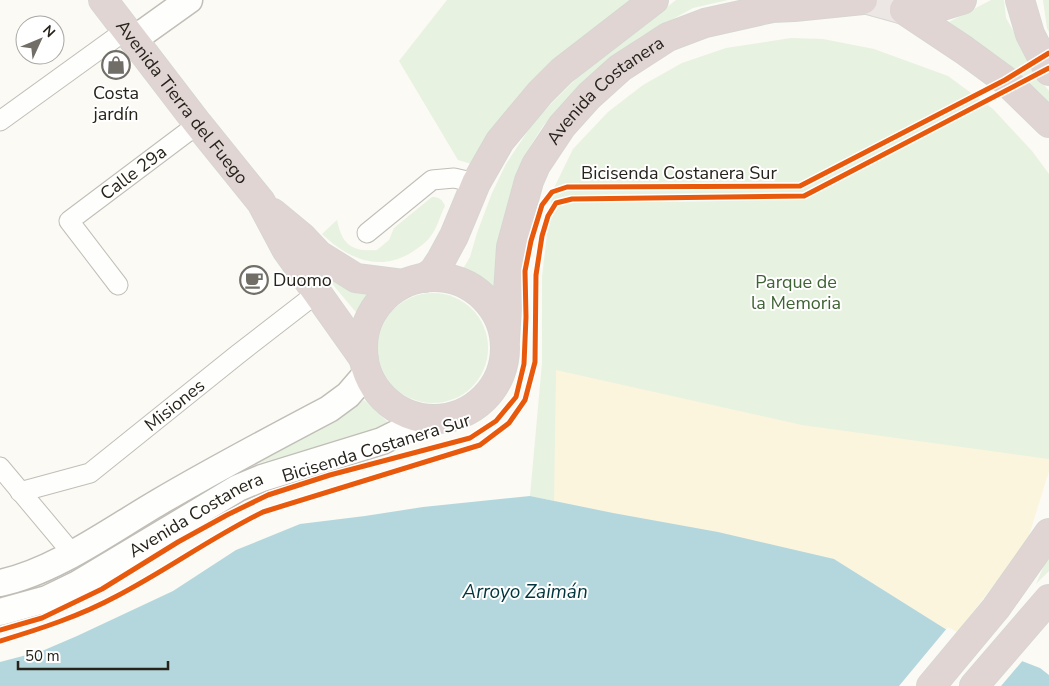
<svg xmlns="http://www.w3.org/2000/svg" width="1049" height="686" viewBox="0 0 1049 686" font-family="'Nunito Sans',sans-serif">
	<style>
		.green { fill: #e7f2e0 }
		.sand { fill: #fbf5de }
		.water { fill: #b4d7dd }
		.pier { fill: #fbfaf4 }
		.lines { fill: none; stroke-linecap: round; stroke-linejoin: round }
		.street-casing { stroke: #c0beb7; stroke-width: 21 }
		.secondary-casing { stroke: #c0beb7; stroke-width: 29 }
		.primary-casing { stroke: #d6d6d2; stroke-width: 30 }
		.highway-casing { stroke: #d6d6d2; stroke-width: 30 }
		.street { stroke: #fefefd; stroke-width: 19 }
		.secondary { stroke: #fefefd; stroke-width: 26 }
		.primary { stroke: #ece6e4; stroke-width: 28 }
		.highway { stroke: #e1d5d4; stroke-width: 28 }
		.cycleway-casing { stroke: #fff; stroke-width: 8 }
		.cycleway { stroke: #e8590c; stroke-width: 5 }
		.labels { text-anchor: middle; dominant-baseline: central; stroke-width: 4; stroke-linejoin: round; paint-order: stroke }
		.poi-label { font-size: 18px; fill: #26231b; stroke: #fff }
		.street-label { font-size: 18px; fill: #26231b; stroke: #fff }
		.park-label { font-size: 18px; fill: #3f6333; stroke: #fff }
		.water-label { font-size: 19px; font-style: italic; fill: #01343c; stroke: #fff }
	</style>
	<rect width="100%" height="100%" fill="#fbfaf4"/>
	<g class="green">
		<polygon points="447,0 647,0 475,165 458,160 399,61"/>
		<polygon points="676,0 728,0 693,8 640,37 576,89 543,126 531,145 512,187 510,214 494,295 462,279 460,274 470,257 477,233 492,193 506,164 535,120 578,77"/>
		<polygon points="991,0 1004,0 1006,18 1044,85 1049,91 1049,110 1003,62 949,22"/>
		<polygon points="1043,0 1049,0 1049,32 1047,28"/>
		<polygon points="791,38 823,39 874,49 948,76 993,109 1032,151 1049,174 1049,471 834,559 530,496 542,363 542,277 552,192 573,149 608,112 643,85 682,63 726,48"/>
		<path d="M432,197c7,0 10,2 13,9 -5,9 -8,23 -15,31 -4,6 -12,11 -18,15 -33,21 -65,6 -90,-18l15,-14c5,25 15,32 40,30l12,-10 5,-12z"/>
		<polygon points="319,268 374,291 360,317"/>
		<circle cx="433" cy="348" r="55"/>
		<polygon points="364,400 391,425 239,469 340,417"/>
		<polygon points="1049,554 1049,571 1036,584"/>
	</g>
	<polygon class="sand" points="556,370 802,425 1049,459 1049,471 1027,542 955,635 834,559 554,501"/>
	<polygon class="water" points="530,496 613,513 718,532 834,559 955,635 1040,668 1049,675 1049,686 0,686 0,662 42,651 77,636 173,591 236,550 300,524 365,516 423,507"/>
	<polygon class="pier" points="948,627 957,632 1024,659 1001,686 899,686"/>
	<g class="lines">
		<defs>
			<g id="street">
				<polyline points="0,121 126,30"/>
				<polyline points="367,233 432,180 454,178 476,183"/>
				<path id="s1" d="M118,285l-49,-64 129,-97"/>
				<polyline points="0,467 72,553"/>
				<path id="s2" d="M20,492l70,-19 147,-118 80,-62"/>
			</g>
			<g id="secondary">
				<polyline points="133,40 189,0"/>
				<path d="M0,583c54,-11 111,-53 159,-81 56,-33 113,-63 170,-93l19,-14 19,-22"/>
				<path id="s3" d="M0,612l47,-13 31,-15 160,-96 24,-10 120,-37 44,-22"/>
			</g>
			<polyline id="primary" points="868,0 904,10"/>
			<g id="highway">
				<path id="s4" d="M103,0l95,124 63,78 25,47 78,110"/>
				<polyline points="1020,0 1030,34 1049,71"/>
				<polyline points="904,10 964,50 1005,80 1049,123"/>
				<polyline points="904,10 936,8 962,0"/>
				<polyline points="273,213 302,237 319,255 356,278 403,284"/>
				<circle cx="434" cy="348" r="71"/>
				<polyline points="424,278 433,272 441,260 454,236 476,183 500,141 540,93 562,71 654,0"/>
				<path id="s5" d="M505,339l6,-92 18,-66 7,-16 26,-39 27,-30 31,-28 48,-31 37,-14 67,-15 22,-1 69,-7"/>
				<polyline points="931,686 996,608 1049,533"/>
				<polyline points="974,686 1049,599"/>
			</g>
		</defs>
		<use href="#street" class="street-casing"/>
		<use href="#secondary" class="secondary-casing"/>
		<use href="#primary" class="primary-casing"/>
		<use href="#highway" class="highway-casing"/>
		<use href="#street" class="street"/>
		<use href="#secondary" class="secondary"/>
		<use href="#primary" class="primary"/>
		<use href="#highway" class="highway"/>
		<defs>
			<g id="cycleway">
				<polyline points="0,630 42,618 102,589 178,542 227,515 268,495 330,475 470,438 496,421 516,397 524,364 526,317 525,271 531,241 542,205 552,192 567,187 800,186 1005,80 1049,53"/>
				<path d="M0,641c40,-12 80,-25 117,-45 50,-26 95,-59 146,-84l217,-67 29,-22 16,-23 10,-38 1,-87 6,-39 6,-20 8,-13 16,-4 232,-3 245,-128"/>
			</g>
		</defs>
		<use href="#cycleway" class="cycleway-casing"/>
		<use href="#cycleway" class="cycleway"/>
	</g>
	<defs>
		<symbol id="shop-ring" viewBox="-11 -11 22 22"><circle r="9.5" fill="#fff" stroke="#716e67" stroke-width="1.5"/><path d="M-5-2.5h2.3a2.7 3.5 0 0 1 5.4 0H5L5.5 6h-11ZM-1.5-2.5h3a1.5 2.3 0 0 0-3 0Z" fill="#716e67"/></symbol>
		<symbol id="cafe-ring" viewBox="-11 -11 22 22"><circle r="9.5" fill="#fff" stroke="#716e67" stroke-width="1.5"/><path d="M-5.5-4.5H6V0H3Q3 3.5 0 3.5H-2.5Q-5.5 3.5-5.5 0ZM3-3.2v2h1.7v-2ZM-6 4.5H4V6H-6Z" fill="#716e67"/></symbol>
	</defs>
	<g fill-rule="evenodd">
		<use href="#shop-ring" x="100" y="49" width="32" height="32"/>
		<use href="#cafe-ring" x="238" y="264" width="32" height="32"/>
	</g>
	<g class="labels">
		<g class="poi-label">
			<text x="116" y="93">Costa<tspan x="116" dy="21">jardín</tspan></text>
			<text x="273" y="280" text-anchor="start">Duomo</text>
		</g>
		<g class="street-label">
			<text stroke="none"><textPath href="#s5" startOffset="281">Avenida Costanera</textPath></text>
			<text stroke="none"><textPath href="#s4" startOffset="129">Avenida Tierra del Fuego</textPath></text>
			<text stroke="none"><textPath href="#s1" startOffset="161">Calle 29a</textPath></text>
			<text x="679" y="173">Bicisenda Costanera Sur</text>
			<text stroke="none"><textPath href="#s2" startOffset="181">Misiones</textPath></text>
			<text transform="translate(376 448) rotate(-17)">Bicisenda Costanera Sur</text>
			<text stroke="none"><textPath href="#s3" startOffset="220">Avenida Costanera</textPath></text>
		</g>
		<g class="park-label">
			<text x="796" y="282">Parque de<tspan x="796" dy="21">la Memoria</tspan></text>
		</g>
		<g class="water-label">
			<text x="525" y="592">Arroyo Zaimán</text>
		</g>
	</g>
	<g transform="translate(40 40) rotate(46)"><circle r="24" fill="#ffffff" stroke="#a8a7a4"/>
	<path d="M0-4L9 19L0 12L-9 19Z" fill="#716e67"/>
	<text y="-8" font-size="14" font-weight="bold" text-anchor="middle" fill="#26231b">N</text>
	</g>
	<path d="M18 661v8h150v-8" fill="none" stroke="#26231b" stroke-width="2.5"/>
	<text x="25" y="661" font-size="15" fill="#26231b" stroke="#ffffff" stroke-width="4" paint-order="stroke">50 m</text>
</svg>
